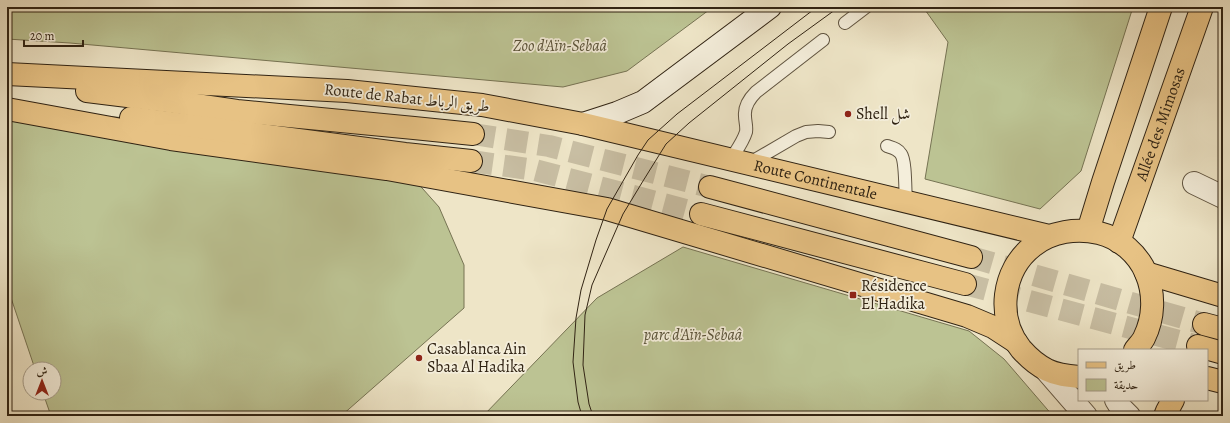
<svg xmlns="http://www.w3.org/2000/svg" width="1230" height="423" viewBox="0 0 1230 423" font-family="Alegreya,Amiri,serif">
	<style>
		.green { fill: #bcc393; stroke: #767353 }
		.lines { fill: none; stroke-linecap: round; stroke-linejoin: round }
		.primary-tunnel { stroke: #c8bea3; stroke-width: 22; stroke-dasharray: 22 11; stroke-linecap: butt }
		.service-casing { stroke: #605440; stroke-width: 14 }
		.minor-casing { stroke: #605440; stroke-width: 24 }
		.tertiary-casing { stroke: #605440; stroke-width: 24 }
		.secondary-casing { stroke: #302313; stroke-width: 24 }
		.primary-casing { stroke: #302313; stroke-width: 24 }
		.service { stroke: #f4eedb; stroke-width: 12 }
		.minor { stroke: #f4eedb; stroke-width: 22 }
		.tertiary { stroke: #f4eedb; stroke-width: 22 }
		.secondary { stroke: #f4eedb; stroke-width: 22 }
		.primary { stroke: #e7c284; stroke-width: 22 }
		.tram { stroke: #302313; stroke-width: 1 }
		.poi-dot { fill: #8f2418; stroke: #f4eedb; stroke-width: 1.5 }
		.labels { text-anchor: middle; dominant-baseline: central; stroke-width: 3.5; stroke-linejoin: round; paint-order: stroke }
		.park-label { font-size: 16px; font-style: italic; fill: #5a5339; stroke: #f4eedb }
		.street-label { font-size: 16px; fill: #302313; stroke: #f4eedb }
		.poi-label { font-size: 16px; fill: #302313; stroke: #f4eedb; text-anchor: start }
	</style>
	<rect width="100%" height="100%" fill="#eee5c7"/>
	<filter id="stains"><feTurbulence type="fractalNoise" baseFrequency=".005" numOctaves="4"/><feColorMatrix values="0 0 0 0 .2 0 0 0 0 .09 0 0 0 0 .02 0 0 0 .5 -.17"/></filter>
	<radialGradient id="worn" r=".72"><stop offset=".6" stop-color="#630" stop-opacity="0"/><stop offset="1" stop-color="#630" stop-opacity=".3"/></radialGradient>
	<g class="green">
		<polygon points="7,7 713,7 627,71 563,87 70,43 7,39"/>
		<polygon points="923,7 1133,7 1081,171 1040,209 925,179 948,42"/>
		<polygon points="7,111 184,121 398,161 439,207 464,265 464,308 341,416 51,416 43,393 54,393 54,369 35,369 7,286"/>
		<polygon points="683,247 969,331 1004,359 1053,416 483,416 597,298"/>
	</g>
	<g class="lines">
		<g class="primary-tunnel">
			<polyline points="473,134 549,146 710,187"/>
			<polyline points="471,161 535,170 701,214"/>
			<polyline points="971,257 1204,324"/>
			<polyline points="965,284 1198,346"/>
		</g>
		<defs>
			<g id="service">
				<polyline points="845,23 866,7"/>
				<path d="M887,146c6,2 11,3 14,8 5,7 4,38 5,48"/>
				<path d="M731,159c5,-8 12,-17 15,-27 1,-6 -1,-10 -1,-16 -1,-10 4,-17 11,-24l67,-52"/>
				<polyline points="748,164 796,136 806,132 818,131 829,132"/>
			</g>
			<polyline id="minor" points="1194,183 1223,197"/>
			<g id="tertiary">
				<polyline points="1046,370 1086,416"/>
				<polyline points="1116,400 1121,408 1129,416"/>
			</g>
			<polyline id="secondary" points="583,124 617,113 643,102 770,7"/>
			<g id="primary">
				<path id="s1" d="M7,74l340,17 135,14 101,19 466,112"/>
				<polyline points="87,91 168,101 237,111 414,128 473,134"/>
				<polyline points="7,109 171,139 387,169 607,209 967,316 993,327 1016,342"/>
				<polyline points="131,118 405,154 471,161"/>
				<polyline points="710,187 971,257"/>
				<polyline points="701,214 965,284"/>
				<polyline points="1088,231 1103,182 1161,7"/>
				<path id="s2" d="M1119,242l83,-235"/>
				<polyline points="1146,273 1223,296"/>
				<polyline points="1204,324 1223,329"/>
				<polyline points="1198,346 1223,353"/>
				<path d="M1079,377c-11,-1 -22,-2 -32,-7 -10,-5 -19,-13 -26,-21 -25,-31 -19,-79 12,-103 19,-15 44,-18 66,-13 21,5 39,21 47,40 9,21 8,45 -2,65 -2,4 -6,8 -9,12"/>
				<polyline points="1207,378 1223,382"/>
				<polyline points="1165,416 1167,411 1173,400"/>
			</g>
		</defs>
		<use href="#service" class="service-casing"/>
		<use href="#minor" class="minor-casing"/>
		<use href="#tertiary" class="tertiary-casing"/>
		<use href="#secondary" class="secondary-casing"/>
		<use href="#primary" class="primary-casing"/>
		<use href="#service" class="service"/>
		<use href="#minor" class="minor"/>
		<use href="#tertiary" class="tertiary"/>
		<use href="#secondary" class="secondary"/>
		<use href="#primary" class="primary"/>
		<g class="tram">
			<polyline points="582,416 578,402 573,362 576,318 581,290 596,240 607,209 638,155 648,140 677,114 817,7"/>
			<polyline points="593,416 589,404 583,365 585,315 592,285 623,214 643,181 666,144 689,123 788,44 839,7"/>
		</g>
	</g>
	<g class="poi-dot">
		<circle cx="848" cy="114" r="4"/>
		<rect x="849" y="291" width="8" height="8" rx="2"/>
		<circle cx="419" cy="358" r="4"/>
	</g>
	<g class="labels">
		<g class="park-label">
			<text x="560" y="46">Zoo d'Aïn-Sebaâ</text>
			<text x="693" y="335">parc d'Aïn-Sebaâ</text>
		</g>
		<g class="street-label">
			<text transform="translate(407 98) rotate(6)">Route de Rabat طريق الرباط</text>
			<text stroke="none"><textPath href="#s2" startOffset="125">Allée des Mimosas</textPath></text>
			<text stroke="none"><textPath href="#s1" startOffset="818">Route Continentale</textPath></text>
		</g>
		<g class="poi-label">
			<text x="856" y="114">Shell شل</text>
			<text x="861" y="286">Résidence<tspan x="861" dy="18">El Hadika</tspan></text>
			<text x="427" y="349">Casablanca Ain<tspan x="427" dy="18">Sbaa Al Hadika</tspan></text>
		</g>
	</g>
	<rect width="1230" height="423" fill="none" stroke="#eee5c7" stroke-width="24"/>
	<rect x="8" y="8" width="1214" height="407" fill="none" stroke="#302313" stroke-width="2"/>
	<rect x="12" y="12" width="1206" height="399" fill="none" stroke="#302313"/>
	<rect x="1078" y="349" width="130" height="52" fill="#f4eedb" stroke="#a69d8b"/>
	<rect x="1086" y="362" width="20" height="6" fill="#e7c284" stroke="#a69d8b"/>
	<text x="1114" y="369" font-size="12" fill="#302313">طريق</text>
	<rect x="1086" y="379" width="20" height="12" fill="#bcc393" stroke="#a69d8b"/>
	<text x="1114" y="389" font-size="12" fill="#302313">حديقة</text>
	<g transform="translate(42 381)"><circle r="19" fill="#f4eedb" stroke="#a69d8b"/>
	<path d="M0-3L7 15L0 10L-7 15Z" fill="#8f2418"/>
	<text y="-6" font-size="11" font-weight="bold" text-anchor="middle" fill="#302313">ش</text>
	</g>
	<path d="M24 40v6h59v-6" fill="none" stroke="#302313" stroke-width="2"/>
	<text x="30" y="40" font-size="12" fill="#302313" stroke="#f4eedb" stroke-width="3" paint-order="stroke">20 m</text>
	<rect width="100%" height="100%" filter="url(#stains)"/>
	<rect width="100%" height="100%" fill="url(#worn)"/>
</svg>
